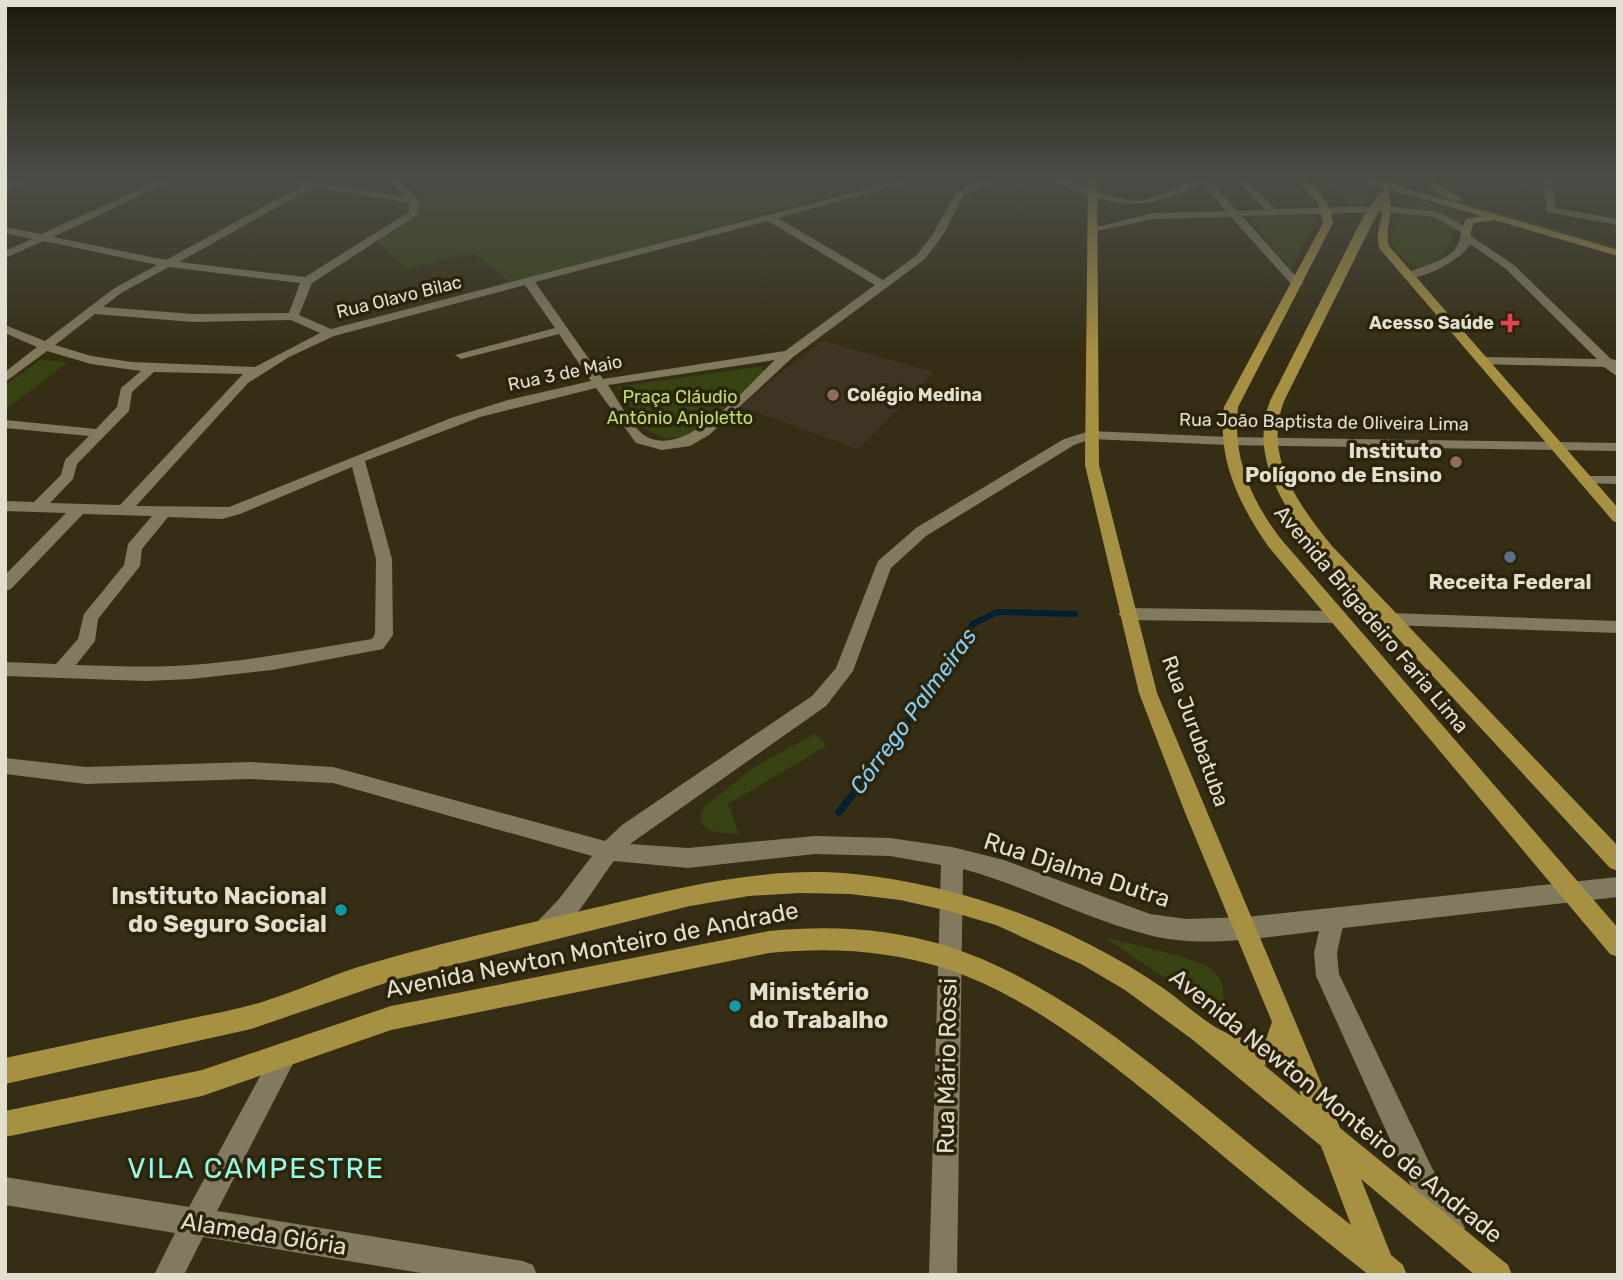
<svg xmlns="http://www.w3.org/2000/svg" width="1623" height="1280" viewBox="0 0 1623 1280" font-family="Rubik,sans-serif">
	<style>
		.education { fill: #3f3424 }
		.green { fill: #374411 }
		.lines { fill: none; stroke-linecap: round; stroke-linejoin: round }
		.stream-far1 { stroke: #002131; stroke-width: 6 }
		.stream { stroke: #002131; stroke-width: 7 }
		.minor { fill: #817a5e; fill-rule: evenodd }
		.major { fill: #a69143; fill-rule: evenodd }
		.health-dot { fill: #e0444e; stroke: #2b240b; stroke-width: 2.5 }
		.education-dot { fill: #8d6e63; stroke: #2b240b; stroke-width: 2.5 }
		.service-dot { fill: #5c6f8a; stroke: #2b240b; stroke-width: 2.5 }
		.culture-dot { fill: #0f9aa8; stroke: #2b240b; stroke-width: 2.5 }
		.labels { text-anchor: middle; dominant-baseline: central; stroke-width: 7; stroke-linejoin: round; paint-order: stroke }
		.far-street-label { font-size: 18px; fill: #e2dfd0; stroke: #2b240b }
		.far-poi-label { font-size: 18px; font-weight: bold; fill: #e2dfd0; stroke: #2b240b; text-anchor: end }
		.far-park-label { font-size: 18px; fill: #bde165; stroke: #2b240b }
		.poi-label { font-size: 21px; font-weight: bold; fill: #e2dfd0; stroke: #2b240b; text-anchor: end }
		.street-label { font-size: 21px; fill: #e2dfd0; stroke: #2b240b }
		.water-label { font-size: 23px; font-style: italic; fill: #81cdf5; stroke: #2b240b }
		.near-street-label { font-size: 24px; fill: #e2dfd0; stroke: #2b240b }
		.near-poi-label { font-size: 24px; font-weight: bold; fill: #e2dfd0; stroke: #2b240b; text-anchor: end }
		.near-quarter-label { font-size: 28px; letter-spacing: 2px; fill: #93f9e4; stroke: #2b240b }
	</style>
	<rect width="100%" height="100%" fill="#352e15"/>
	<polygon class="education" points="823,341 934,372 858,449 741,407 779,374"/>
	<g class="green">
		<polygon points="523,177 785,177 821,198 512,283 473,253 407,269 376,240 416,215 419,205 416,198 458,194 515,181"/>
		<polygon points="1324,177 1373,184 1365,207 1351,206"/>
		<polygon points="1427,188 1445,197 1618,247 1618,250 1434,197 1423,192"/>
		<path d="M1416,199l52,17 -16,17c0,15 -17,33 -32,33 -13,1 -30,-17 -29,-30 1,-14 16,-27 25,-37z"/>
		<polygon points="1313,216 1316,220 1291,269 1249,220 1253,218"/>
		<polygon points="40,360 68,362 5,410 5,386"/>
		<polygon points="764,366 762,369 768,371 689,437 663,438 644,428 617,387"/>
		<path d="M816,733l10,13 -98,58 11,30c-18,0 -51,-3 -34,-28l50,-39z"/>
		<path d="M1104,937c24,7 90,20 106,31 11,9 15,20 13,34l-11,4 -10,-3z"/>
	</g>
	<g class="lines">
		<polyline class="stream-far1" points="932,685 973,624 997,612 1075,614"/>
		<polyline class="stream" points="839,812 895,740 933,683"/>
		<g class="minor">
			<polygon points="25,177 38,177 5,190 5,184"/>
			<path d="M167,177h12l-126,60 113,23 137,-75 -37,-8h18l121,20 -18,-20h10l22,24 -2,14 -105,68 -13,32 32,14 582,-152h13l-148,41 105,62 34,-25 16,-21 23,-42 36,-15h12l-41,19 -20,39 -18,24 -132,98 -84,78 -19,11 -28,4 -26,-7 -40,-55 -116,29 -115,44 27,98 1,76 -10,14 -111,21 -81,9 -45,2 -141,-5v-14l51,2 22,-25 6,-25 40,-49 4,-21 24,-28 -69,-2 -72,75 -6,2v-16l61,-62 -61,-2v-10l29,1 27,-27 4,-15 24,-24 -84,-8v-8l91,9 21,-22 4,-19 20,-17 -50,-7 -44,-13 -42,31v-10l32,-25 -32,-14v-8l40,16 68,-52 44,-24 -113,-24 -39,17v-7l27,-12 -27,-6v-6l36,7zM313,187l96,16v9l-104,65 -126,-15zM768,221l107,64 -90,66 -182,28 -68,-97zM169,267l131,16 -11,30 -96,1 -90,-7 18,-14zM525,285l30,43 -100,27 6,4 98,-25 32,47 -83,19 -57,18 -222,89 -93,-1 112,-123 41,-26 45,-21zM95,314l98,8 98,-2 29,13 -65,34 -123,-5 -41,-6 -36,-11zM775,360c-27,25 -87,98 -128,77 -13,-6 -30,-39 -39,-52zM154,372l89,2 -123,131 -70,-2 23,-24 4,-15 52,-53 3,-19zM352,467l24,92 -1,75 -3,5c-61,10 -121,22 -182,26 -38,3 -76,1 -114,0l19,-24 3,-22 42,-53 2,-17 26,-32 54,2 18,-5z"/>
			<path d="M1046,177c28,-2 58,22 89,23 29,1 50,-23 77,-23l-3,3 28,31 28,-1 -31,-33h10l31,32 113,-3 51,6 31,17 1,7 43,29 97,94 5,1 2,17 -14,-10 -126,-3v-6l4,-1 115,2 -91,-90 -36,-25c-8,16 -48,36 -65,34v-4c21,-11 55,-13 56,-42l-27,-15 -46,-5 -146,4 59,66 2,2 -6,3 -4,-1 -62,-69 -78,2 -60,13 -5,-3 65,-16 73,-2 -24,-28c-44,22 -68,28 -116,11 -13,-4 -29,-9 -40,-17z"/>
			<polygon points="1543,177 1552,177 1555,208 1618,219 1618,225 1547,212"/>
			<path d="M1090,431l139,6 389,6v8l-389,-6 -138,-6 -17,6 -148,91 -35,32 -38,103 -27,35 -196,138 58,4 127,-12 75,2 62,9 52,13 146,54 36,5 60,-2 372,-40v20l-275,31 -1,2 -5,23 2,21 93,194 33,60 -4,10 -10,4 -10,-4 -29,-50 -96,-212 -2,-23 5,-22c-54,6 -116,18 -170,4 -64,-16 -122,-49 -186,-66l-6,406h-28l12,-410 -51,-9 -75,-2 -127,14 -74,-7c-18,23 -43,70 -70,81l-8,-3 -3,-8 3,-8 23,-24 33,-43 -259,-73 -82,-4 -165,5 -81,-10v-16l81,9 165,-5 82,5 272,74 17,-16 190,-129 24,-28 42,-107 38,-33 148,-89z"/>
			<polygon points="1585,476 1618,476 1618,484 1580,483 1578,480"/>
			<polygon points="1127,608 1335,611 1344,617 1335,623 1127,620 1118,614"/>
			<polygon points="1390,613 1618,621 1618,633 1390,625 1381,619"/>
			<polygon points="286,1042 295,1045 298,1054 217,1211 523,1261 533,1265 537,1275 433,1275 203,1237 184,1275 154,1275 175,1233 5,1205 5,1177 189,1207 277,1045"/>
		</g>
		<g class="major">
			<path d="M1050,177h28c-6,5 -22,5 -28,0z"/>
			<path d="M1088,177h9l2,288 58,228 183,435 168,137 4,10h-37l-114,-96 30,76 12,10 4,10h-38c-63,-49 -123,-100 -184,-151 -72,-59 -149,-125 -238,-155 -58,-19 -118,-22 -178,-16l-378,77 -189,66 -197,41v-26l197,-41 189,-64 378,-75c60,-6 120,-3 178,15 98,32 180,98 259,162 48,39 96,79 145,117l-30,-79 -128,-106 -68,-50 -44,-26 -85,-39 -47,-14 -49,-11 -50,-6 -50,-1 -51,3 -59,10 -293,73 -146,50 -246,55v-26c57,-12 113,-24 169,-36 31,-7 62,-12 91,-21 36,-11 70,-28 107,-38 79,-23 159,-40 239,-59 80,-19 160,-38 243,-30 111,12 217,51 309,114 33,23 61,57 103,51l6,-17 -88,-212 -45,-117 -54,-228zM1285,1055l16,41 -37,-31 17,-5z"/>
			<path d="M1293,177h9c16,12 29,25 31,46l-95,184c-6,49 13,93 42,131l338,390v29l-8,-3 -342,-408c-29,-42 -51,-87 -44,-139l99,-184 -5,-21z"/>
			<path d="M1351,177h14l22,6 5,-6h8l-5,8 223,65v6l-124,-36 -20,3 -4,10 -4,1 -5,-3 5,-12 15,-3 -90,-26 -2,4c6,21 -5,33 0,52l229,262v15l-5,-2 -233,-272c-7,-17 5,-29 2,-45l-98,197c-21,56 14,103 48,145l286,300v25l-8,-3 -290,-314c-34,-44 -72,-95 -50,-153l94,-186 20,-27z"/>
			<path d="M1424,177h9l9,11 21,11c-14,8 -32,-11 -39,-22z"/>
		</g>
	</g>
	<linearGradient id="sky" x2="0" y2="1"><stop stop-color="#1d190c"/><stop offset="0.5" stop-color="#4b4c46"/><stop offset="1" stop-color="#4b4c46" stop-opacity="0"/></linearGradient>
	<rect width="1623" height="356" fill="url(#sky)"/>
	<path class="health-dot" d="M1506.5 312.5h7v7h7v7h-7v7h-7v-7h-7v-7h7z"/>
	<g class="education-dot">
		<circle cx="833" cy="395" r="7"/>
		<circle cx="1456" cy="462" r="7"/>
	</g>
	<circle class="service-dot" cx="1510" cy="557" r="7"/>
	<g class="culture-dot">
		<circle cx="341" cy="910" r="7"/>
		<circle cx="735" cy="1006" r="7"/>
	</g>
	<g class="labels">
		<g class="far-street-label">
			<text transform="translate(399 297) rotate(-14)">Rua Olavo Bilac</text>
			<text transform="translate(565 373) rotate(-12)">Rua 3 de Maio</text>
			<text transform="translate(1324 422) rotate(1)">Rua João Baptista de Oliveira Lima</text>
		</g>
		<g class="far-poi-label">
			<text x="1494" y="323">Acesso Saúde</text>
			<text x="847" y="395" text-anchor="start">Colégio Medina</text>
		</g>
		<g class="far-park-label">
			<text x="680" y="397">Praça Cláudio<tspan x="680" dy="21">Antônio Anjoletto</tspan></text>
		</g>
		<g class="poi-label">
			<text x="1442" y="450">Instituto<tspan x="1442" dy="24">Polígono de Ensino</tspan></text>
			<text x="1510" y="581" text-anchor="middle">Receita Federal</text>
		</g>
		<g class="street-label">
			<text transform="translate(1372 619) rotate(50)">Avenida Brigadeiro Faria Lima</text>
			<text transform="translate(1196 731) rotate(70)">Rua Jurubatuba</text>
		</g>
		<g class="water-label">
			<text transform="translate(913 711) rotate(-54)">Córrego Palmeiras</text>
		</g>
		<g class="near-street-label">
			<text transform="translate(1077 870) rotate(18)">Rua Djalma Dutra</text>
			<text transform="translate(592 950) rotate(-11)">Avenida Newton Monteiro de Andrade</text>
			<text transform="translate(947 1066) rotate(-89)">Rua Mário Rossi</text>
			<text transform="translate(1336 1106) rotate(39)">Avenida Newton Monteiro de Andrade</text>
			<text transform="translate(264 1234) rotate(9)">Alameda Glória</text>
		</g>
		<g class="near-poi-label">
			<text x="327" y="896">Instituto Nacional<tspan x="327" dy="28">do Seguro Social</tspan></text>
			<text x="749" y="992" text-anchor="start">Ministério<tspan x="749" dy="28">do Trabalho</tspan></text>
		</g>
		<g class="near-quarter-label">
			<text x="256" y="1168">VILA CAMPESTRE</text>
		</g>
	</g>
	<rect width="1623" height="1280" fill="none" stroke="#e2dfd0" stroke-width="14"/>
</svg>
